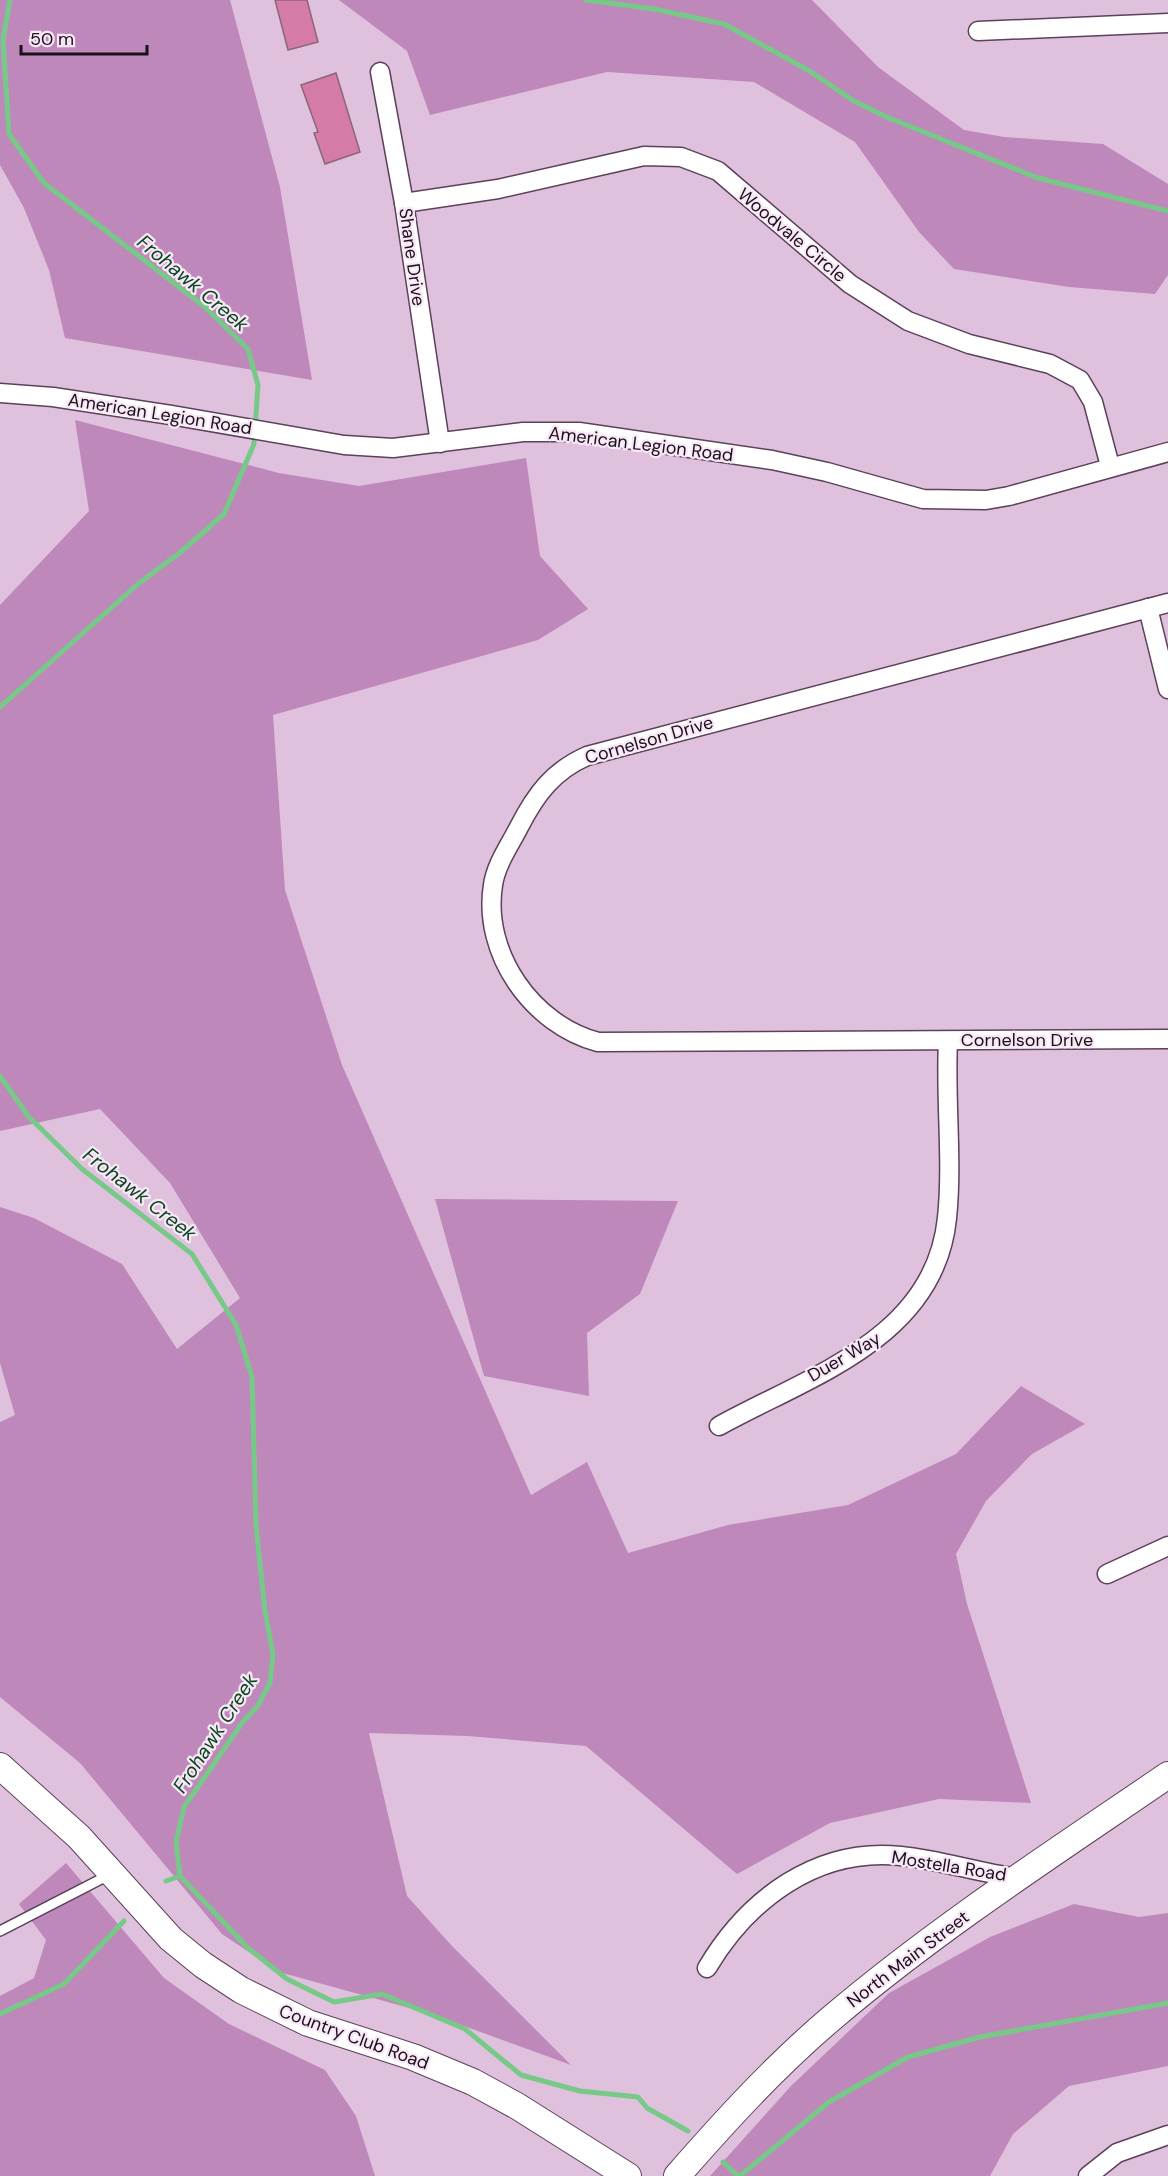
<svg xmlns="http://www.w3.org/2000/svg" width="1168" height="2176" viewBox="0 0 1168 2176" font-family="'DM Sans',sans-serif">
	<style>
		.green { fill: #bf88bb }
		.lines { fill: none; stroke-linecap: round; stroke-linejoin: round }
		.stream { stroke: #77c988; stroke-width: 5 }
		.building { fill: #d57ba8; stroke: #8a6677; stroke-width: 1.5 }
		.lane-casing { stroke: #5b4159; stroke-width: 12 }
		.street-casing { stroke: #5b4159; stroke-width: 21 }
		.secondary-casing { stroke: #5b4159; stroke-width: 28 }
		.lane { stroke: #fff; stroke-width: 9 }
		.street { stroke: #fff; stroke-width: 18 }
		.secondary { stroke: #fff; stroke-width: 26 }
		.labels { text-anchor: middle; dominant-baseline: central; stroke-width: 4.5; stroke-linejoin: round; paint-order: stroke }
		.street-label { font-size: 18px; fill: #1b101a; stroke: #f8e7f6 }
		.water-label { font-size: 20px; font-style: italic; fill: #07461d; stroke: #f8e7f6 }
	</style>
	<rect width="100%" height="100%" fill="#e0c1dd"/>
	<g class="green">
		<polygon points="0,0 230,0 280,187 312,380 65,338 49,270 24,208 0,165"/>
		<polygon points="339,0 812,0 878,67 964,130 1004,137 1103,144 1168,184 1168,275 1155,294 1069,287 954,269 919,232 855,142 754,82 607,72 430,115 407,51"/>
		<polygon points="75,420 279,473 359,486 526,458 540,556 588,609 538,640 273,715 285,890 342,1065 531,1495 587,1462 628,1553 728,1525 848,1505 956,1454 1021,1386 1085,1424 1032,1454 986,1501 956,1554 967,1604 1031,1803 939,1799 830,1823 737,1874 586,1746 467,1736 369,1733 407,1896 452,1946 571,2065 431,2014 279,1972 222,1934 80,1763 0,1697 0,1422 15,1415 0,1363 0,1207 34,1218 122,1264 177,1349 240,1298 170,1183 100,1109 0,1131 0,605 89,511"/>
		<polygon points="435,1199 678,1201 640,1294 587,1333 589,1396 484,1376"/>
		<polygon points="66,1863 164,1978 229,2024 325,2070 356,2116 375,2176 0,2176 0,1996 34,1978 46,1940 19,1904"/>
		<polygon points="1074,1904 1139,1917 1168,1913 1168,2066 1069,2086 1013,2134 990,2176 710,2176 791,2086 889,1993 990,1937"/>
	</g>
	<g class="lines">
		<g class="stream">
			<polyline points="586,0 654,9 724,24 808,70 854,101 889,118 1038,178 1168,211"/>
			<polyline points="0,707 138,584 182,551 224,514 254,444 258,385 248,349 205,307 44,183 9,134 3,40 10,0"/>
			<polyline points="0,1076 28,1116 82,1169 192,1254 236,1325 252,1377 256,1525 265,1611 273,1654 270,1683 257,1707 242,1723 184,1807 176,1842 180,1876 248,1948 287,1979 334,2002 382,1994 465,2029 521,2075 580,2091 638,2097 647,2108 688,2131"/>
			<polyline points="166,1881 180,1876"/>
			<polyline points="0,2014 64,1984 124,1921"/>
			<polyline points="723,2162 738,2176"/>
			<polyline points="740,2176 829,2102 908,2057 980,2037 1168,2003"/>
		</g>
	</g>
	<g class="building">
		<polygon points="275,0 307,0 318,42 288,50"/>
		<polygon points="336,73 360,152 325,164 314,133 318,132 301,85"/>
	</g>
	<g class="lines">
		<defs>
			<polyline id="lane" points="0,1931 109,1875"/>
			<g id="street">
				<polyline points="978,31 1168,23"/>
				<polyline points="380,72 404,203 440,443"/>
				<polyline points="404,203 498,189 644,156 681,157 718,171 850,284 908,321 969,344 1050,364 1080,380 1093,402 1110,466"/>
				<polyline points="0,393 53,397 171,415 344,445 393,448 523,432 579,432 772,460 827,472 923,499 986,500 1009,496 1168,452"/>
				<path d="M1168,603l-581,153c-34,15 -51,38 -68,71 -9,18 -23,37 -26,58 -11,69 40,140 105,157l570,-3"/>
				<polyline points="1148,608 1168,689"/>
				<path d="M719,1426c90,-50 216,-87 228,-208 6,-58 -2,-118 1,-177"/>
				<polyline points="1107,1574 1168,1546"/>
				<path d="M707,1968c41,-69 110,-121 194,-112 40,4 78,17 117,22"/>
				<polyline points="1088,2176 1117,2153 1168,2135"/>
			</g>
			<g id="secondary">
				<polyline points="0,1766 79,1837 171,1939 203,1965 241,1990 308,2023 413,2057 473,2082 517,2106 628,2176"/>
				<path d="M677,2176c48,-55 99,-111 156,-159 105,-89 221,-164 335,-242"/>
			</g>
		</defs>
		<use href="#lane" class="lane-casing"/>
		<use href="#street" class="street-casing"/>
		<use href="#secondary" class="secondary-casing"/>
		<use href="#lane" class="lane"/>
		<use href="#street" class="street"/>
		<use href="#secondary" class="secondary"/>
	</g>
	<g class="labels">
		<g class="street-label">
			<text transform="translate(792 235) rotate(40)">Woodvale Circle</text>
			<text transform="translate(412 257) rotate(82)">Shane Drive</text>
			<text transform="translate(160 414) rotate(9)">American Legion Road</text>
			<text transform="translate(641 444) rotate(7)">American Legion Road</text>
			<text transform="translate(649 740) rotate(-16)">Cornelson Drive</text>
			<text x="1027" y="1040">Cornelson Drive</text>
			<text transform="translate(844 1357) rotate(-30)">Duer Way</text>
			<text transform="translate(949 1866) rotate(9)">Mostella Road</text>
			<text transform="translate(908 1959) rotate(-37)">North Main Street</text>
			<text transform="translate(354 2037) rotate(20)">Country Club Road</text>
		</g>
		<g class="water-label">
			<text transform="translate(193 283) rotate(40)">Frohawk Creek</text>
			<text transform="translate(140 1194) rotate(38)">Frohawk Creek</text>
			<text transform="translate(215 1733) rotate(-57)">Frohawk Creek</text>
		</g>
	</g>
	<path d="M21 45v9h126v-9" fill="none" stroke="#1b101a" stroke-width="3"/>
	<text x="30" y="45" font-size="18" fill="#1b101a" stroke="#f8e7f6" stroke-width="4.5" paint-order="stroke">50 m</text>
</svg>
